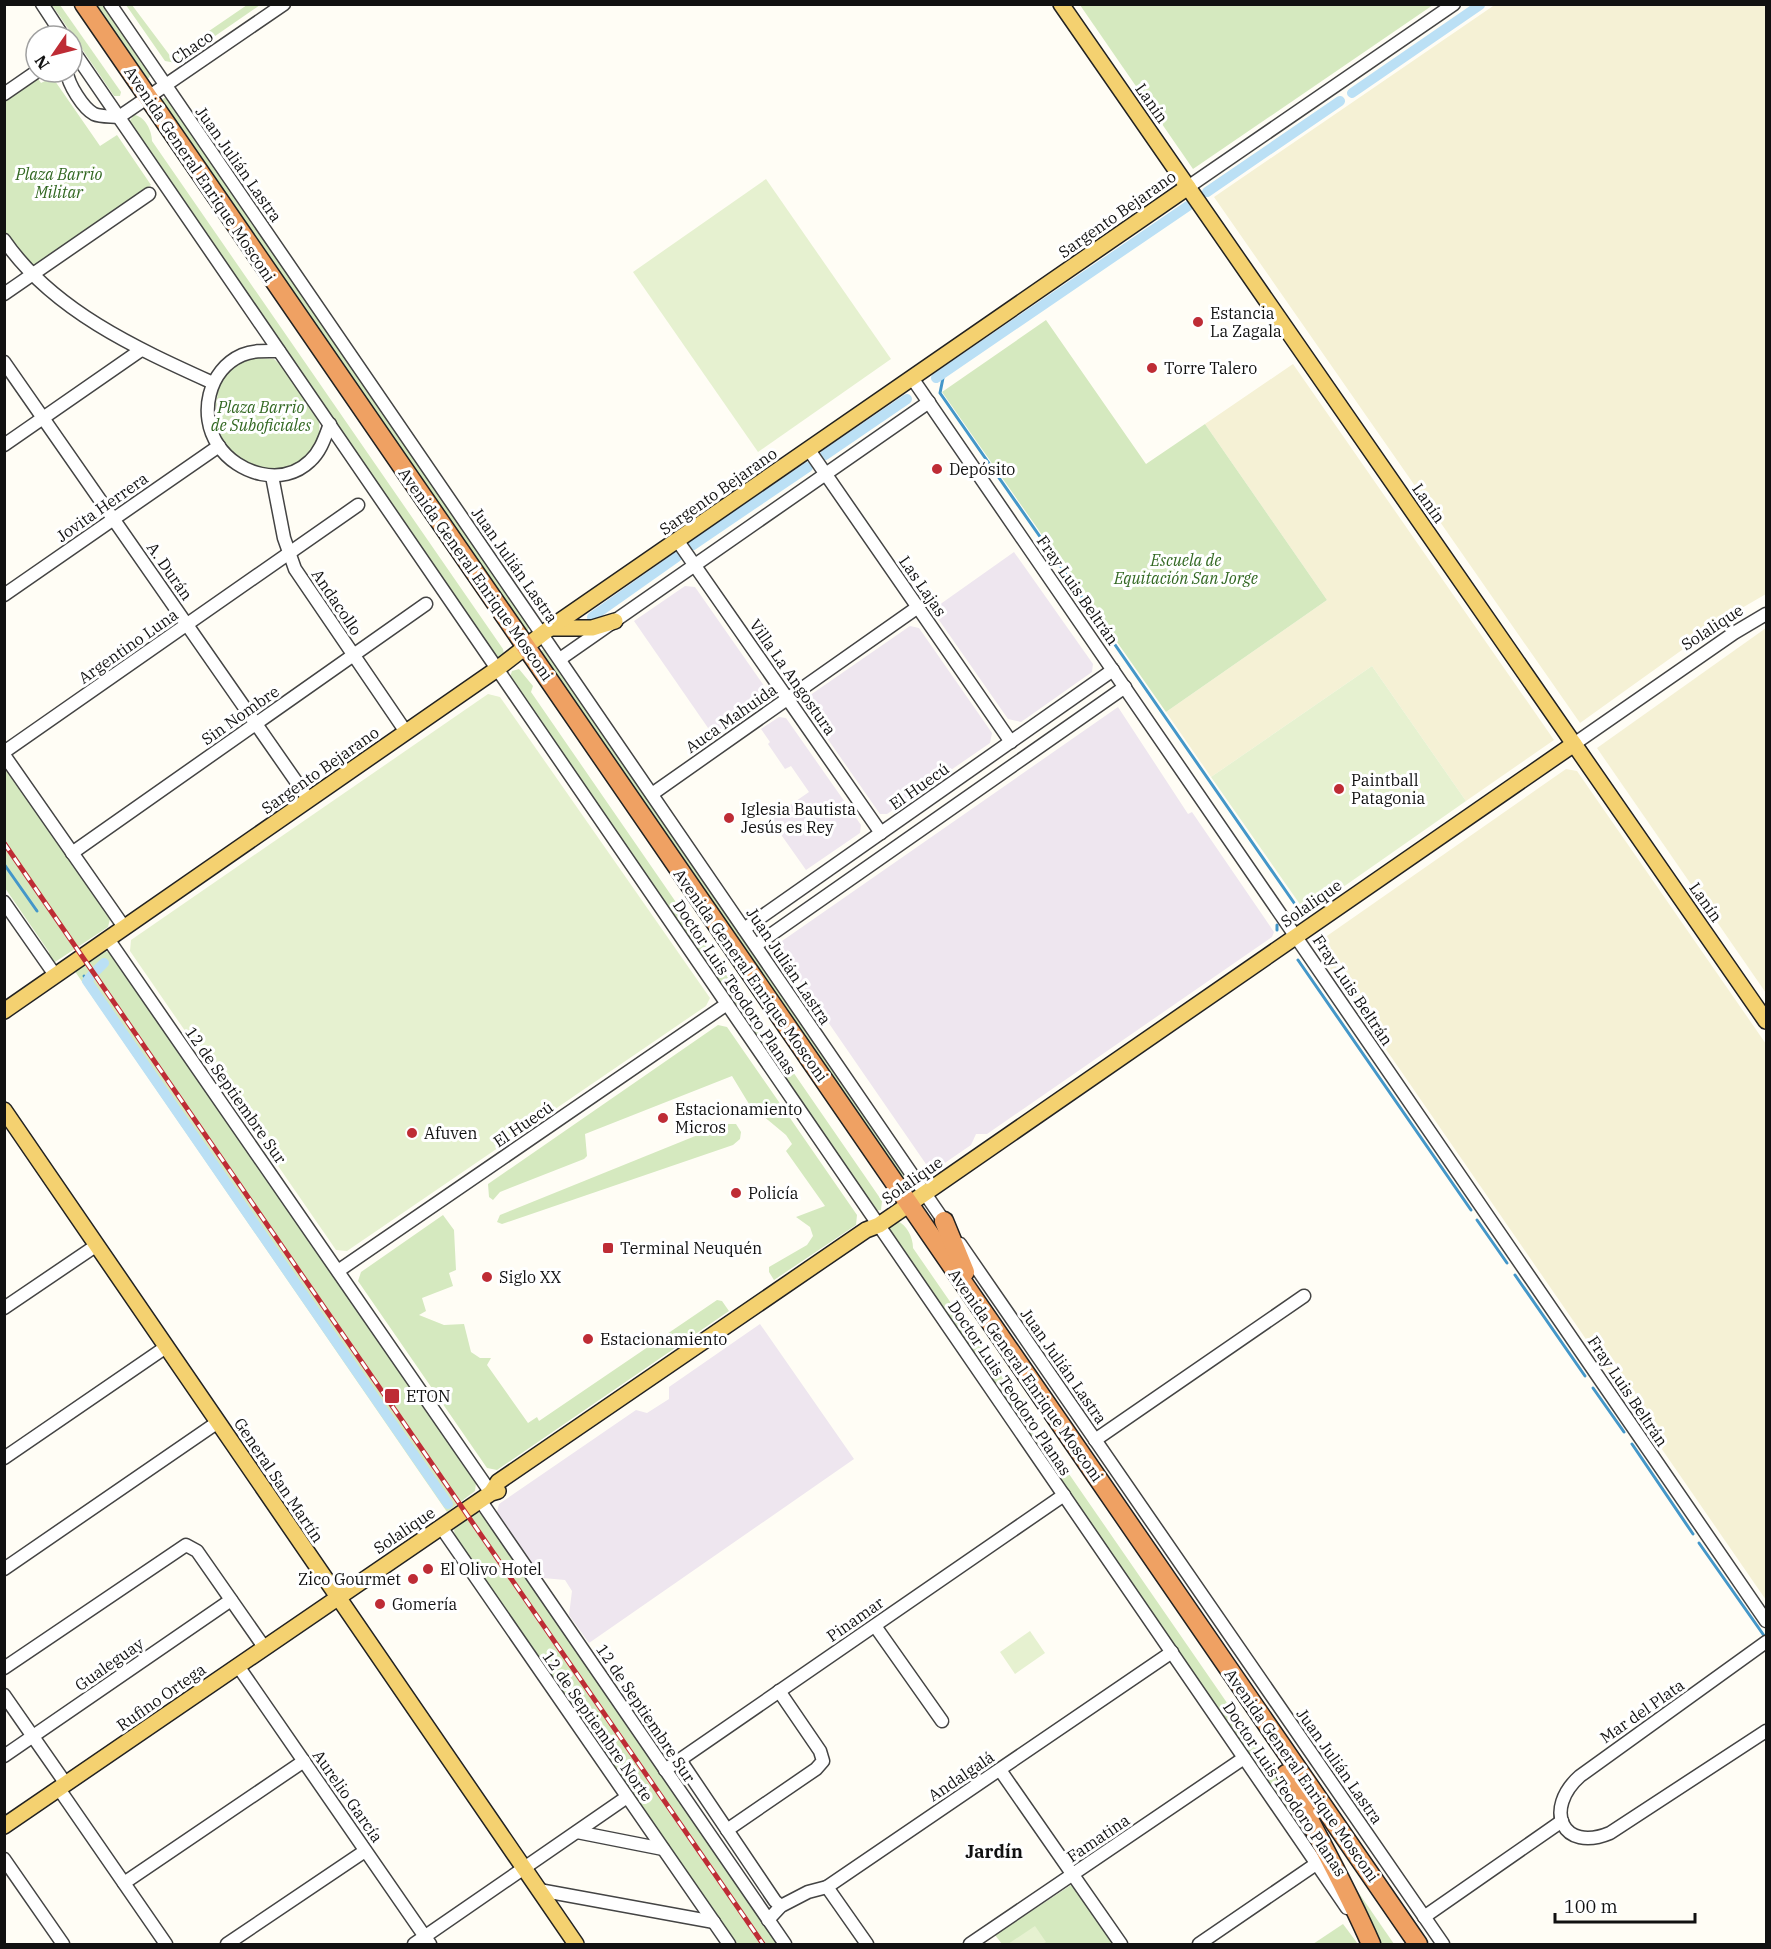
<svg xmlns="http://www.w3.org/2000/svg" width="1771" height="1949" viewBox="0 0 1771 1949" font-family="'IBM Plex Serif',serif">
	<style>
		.industrial { fill: #eee6ef }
		.farmland { fill: #f5f1d5 }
		.green { fill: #d5e9bf }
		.pitch { fill: #e6f1d0 }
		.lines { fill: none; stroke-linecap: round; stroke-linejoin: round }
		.stream { stroke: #4497c9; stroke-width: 3 }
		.canal { stroke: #bbe0f5; stroke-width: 10 }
		.minor-casing { stroke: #444; stroke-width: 15 }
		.major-casing { stroke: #222; stroke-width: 18 }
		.highway-casing { stroke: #222; stroke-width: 21 }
		.minor { stroke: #fff; stroke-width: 12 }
		.major { stroke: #f4d170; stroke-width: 15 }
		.highway { stroke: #efa163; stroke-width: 18 }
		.rail-casing { stroke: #be2c35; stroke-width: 5 }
		.rail { stroke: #fff; stroke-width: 3; stroke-dasharray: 9; stroke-linecap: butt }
		.poi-dot { fill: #be2c35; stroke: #fff; stroke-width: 2 }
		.labels { text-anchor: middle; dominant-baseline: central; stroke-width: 6; stroke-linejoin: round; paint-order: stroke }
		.street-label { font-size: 16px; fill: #111; stroke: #fff }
		.park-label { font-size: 16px; font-style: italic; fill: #326822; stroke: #fff }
		.poi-label { font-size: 16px; fill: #111; stroke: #fff; text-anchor: start }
		.neighbourhood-label { font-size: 18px; font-weight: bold; fill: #111; stroke: #fff }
	</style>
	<rect width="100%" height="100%" fill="#fffdf5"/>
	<g class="industrial">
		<polygon points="1014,552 1093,664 1092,672 1021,722 1008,719 932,610"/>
		<polygon points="685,586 695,587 769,693 767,702 715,738 634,621"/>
		<polygon points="910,626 919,628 992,733 990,743 887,814 880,814 804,705 806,698"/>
		<polygon points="1118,707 1188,814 1192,812 1274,932 1272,937 987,1134 976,1134 971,1145 936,1169 928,1167 779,951 782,941"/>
		<polygon points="779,717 786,718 861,825 860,833 806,870 770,819 809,792 791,766 785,769 768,744 770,742 761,729"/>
		<polygon points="760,1324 854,1459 589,1643 569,1615 572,1591 565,1580 543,1578 497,1512 499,1504 636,1410 647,1413 669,1399 669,1387"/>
	</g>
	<g class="farmland">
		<polygon points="1496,4 1766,5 1766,594 1735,612 1580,723 1214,197"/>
		<polygon points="1293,364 1554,740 1466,801 1372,666 1211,777 1166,712 1327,600 1205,424"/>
		<polygon points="1766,628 1766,993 1597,748"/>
		<polygon points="1566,769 1577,771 1766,1044 1766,1600 1314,945"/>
	</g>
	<g class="green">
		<polygon points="52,5 60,5 121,92 120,96 114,96"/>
		<polygon points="94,5 104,5 151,73 149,78 144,80"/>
		<polygon points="126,5 132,5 171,57 247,5 260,5 176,63 165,61"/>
		<polygon points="1080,5 1433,5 1193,169"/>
		<polygon points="37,77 41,83 49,79 55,81 100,146 117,135 151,185 33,266 25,262 5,233 4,99"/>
		<polygon points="164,98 167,98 530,625 527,632 523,632 161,102"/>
		<path d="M134,115c11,1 18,16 18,26l351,508 1,5 -4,4 -5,-1 -366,-535z"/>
		<polygon points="1046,320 1146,464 1205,424 1327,600 1166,712 942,392"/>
		<path d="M255,358l19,1 10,9 35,54c8,68 -117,63 -102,-24 3,-22 17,-35 38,-40z"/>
		<polygon points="542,650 546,650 912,1180 908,1187 541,654"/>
		<polygon points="519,669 533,686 531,692 882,1201 881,1210 875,1211 510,677 512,671"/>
		<polygon points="4,767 110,919 108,927 55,962 47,957 49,952 5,888"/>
		<polygon points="104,950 111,954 476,1483 475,1491 447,1512 74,970"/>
		<polygon points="718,1025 727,1027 857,1215 856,1225 774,1280 769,1272 769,1267 807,1245 813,1236 810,1227 796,1217 825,1206 786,1151 792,1144 786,1135 749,1104 732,1076 585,1134 587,1156 584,1159 500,1192 493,1200 489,1197 488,1184"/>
		<polygon points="725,1124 736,1124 741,1132 740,1139 733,1145 502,1224 497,1222 500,1215"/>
		<polygon points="443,1215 454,1230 456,1270 449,1273 453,1286 422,1298 426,1311 419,1315 444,1325 464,1324 471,1352 480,1358 491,1358 487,1365 528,1423 537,1417 539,1421 717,1300 722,1301 729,1311 497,1470 487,1468 358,1281 361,1272"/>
		<path d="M897,1221c10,4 16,16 16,27l377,546 56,102 -458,-667z"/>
		<polygon points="475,1513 483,1513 781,1944 736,1944 455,1539 454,1529"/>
		<polygon points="1325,1844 1394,1944 1379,1944"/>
		<polygon points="1071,1885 1076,1888 1116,1944 1002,1944 995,1935"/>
		<polygon points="1343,1924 1358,1944 1313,1944"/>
	</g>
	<g class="pitch">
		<polygon points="766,179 891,359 758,452 633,272"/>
		<polygon points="1372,666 1466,801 1306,913 1211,777"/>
		<polygon points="488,694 500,697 710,998 706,1006 347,1251 336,1250 130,951 131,940"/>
		<polygon points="1030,1631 1045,1653 1015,1674 1000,1652"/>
		<polygon points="1035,1926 1046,1942 1042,1944 1008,1944"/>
	</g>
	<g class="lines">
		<g class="stream">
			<polyline points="944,373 940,393 1043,541"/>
			<polyline points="1050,551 1299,910 1291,915"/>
			<polyline points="4,864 37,911"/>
			<polyline points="1277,925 1277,930"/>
			<polyline points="1298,960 1471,1210"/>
			<polyline points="84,976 87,981"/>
			<polyline points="1477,1220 1507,1263"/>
			<polyline points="1515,1275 1585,1376"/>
			<polyline points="1593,1388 1624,1432"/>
			<polyline points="1632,1444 1693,1534"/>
			<polyline points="1699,1543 1765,1637"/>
		</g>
		<g class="canal">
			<polyline points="1352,93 1480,5"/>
			<polyline points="1207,192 1340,101"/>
			<polyline points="936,378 1188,206"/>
			<polyline points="825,455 907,399"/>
			<polyline points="693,545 808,467"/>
			<polyline points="592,617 677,557"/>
			<polyline points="97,970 104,963"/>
			<polyline points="92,975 87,981 448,1504"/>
		</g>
		<defs>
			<g id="minor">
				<polyline points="42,4 63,36"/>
				<polyline points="110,4 948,1227"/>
				<polyline points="72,49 1347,1908"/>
				<path d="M67,72c1,12 16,36 27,42 7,3 17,2 25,3l165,-113"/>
				<polyline points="4,94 36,72"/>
				<polyline points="1188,187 1454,4"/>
				<path d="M4,240c49,71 134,109 209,143"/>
				<polyline points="4,294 149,194"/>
				<path d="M279,351c-13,0 -25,-1 -37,4 -34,15 -44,60 -24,90 20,30 65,42 92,16 11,-10 15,-24 20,-37"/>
				<polyline points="4,362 309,800"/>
				<polyline points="912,378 1766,1621"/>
				<polyline points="4,445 141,350"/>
				<polyline points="809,450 1011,742"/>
				<polyline points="272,476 284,538 295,569 406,732"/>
				<polyline points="677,540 881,833"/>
				<polyline points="4,595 219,446"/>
				<polyline points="560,659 929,402"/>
				<polyline points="1574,744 1734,633 1766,614"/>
				<polyline points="4,752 358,505"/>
				<polyline points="4,755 124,927"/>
				<polyline points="652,794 918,607"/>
				<polyline points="72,853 426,604"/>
				<polyline points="4,902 55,975"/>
				<polyline points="744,929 1113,670"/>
				<polyline points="108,939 491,1493"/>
				<polyline points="756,945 1125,687"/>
				<polyline points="960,1244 1443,1944"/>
				<polyline points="338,1271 727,1004"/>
				<polyline points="4,1308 97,1245"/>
				<polyline points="1095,1440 1304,1296"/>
				<polyline points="4,1458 166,1347"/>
				<polyline points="480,1500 785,1944"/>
				<polyline points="441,1527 729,1944"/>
				<polyline points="4,1569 218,1422"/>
				<polyline points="875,1626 942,1721"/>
				<path d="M1766,1642l-186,134c-37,33 -18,77 30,57l156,-102"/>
				<polyline points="238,1666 430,1944"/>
				<polyline points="4,1668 186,1545 197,1551 264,1647"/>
				<polyline points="4,1695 66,1784"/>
				<polyline points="4,1756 231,1600"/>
				<polyline points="680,1760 775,1901 781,1906"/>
				<polyline points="665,1770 1064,1495"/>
				<polyline points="1000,1770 1121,1944"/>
				<polyline points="59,1789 166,1944"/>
				<polyline points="727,1830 816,1769 823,1761 820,1751 779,1691"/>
				<polyline points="577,1832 663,1849"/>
				<polyline points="4,1859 63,1944"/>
				<polyline points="124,1883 304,1761"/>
				<polyline points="827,1887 867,1944"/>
				<polyline points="539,1890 714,1922"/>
				<polyline points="1424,1917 1562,1821"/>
				<polyline points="768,1920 781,1906 808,1892 827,1887 1172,1652"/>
				<polyline points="227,1944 365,1851"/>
				<polyline points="414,1944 627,1797"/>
				<polyline points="970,1944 1244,1758"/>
				<polyline points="1199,1944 1316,1864"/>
			</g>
			<g id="major">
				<polyline points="1061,4 1766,1021"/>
				<polyline points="550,628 592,628 615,621"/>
				<polyline points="4,1011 497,669 550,628 1188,187"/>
				<polyline points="4,1110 576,1944"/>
				<polyline points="491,1493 498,1482 866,1230 879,1225 1574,744"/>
				<polyline points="4,1826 491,1493 498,1491"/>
			</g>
			<g id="highway">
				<polyline points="84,4 1418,1944"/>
				<polyline points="944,1221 965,1272"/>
				<path d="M1286,1774c28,57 60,112 85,170"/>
			</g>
		</defs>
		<use href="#minor" class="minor-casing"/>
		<use href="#major" class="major-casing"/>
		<use href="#highway" class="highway-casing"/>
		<use href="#minor" class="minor"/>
		<use href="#major" class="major"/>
		<use href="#highway" class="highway"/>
		<defs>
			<polyline id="rail" points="4,843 763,1944"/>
		</defs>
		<use href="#rail" class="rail-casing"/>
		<use href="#rail" class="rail"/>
	</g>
	<g class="poi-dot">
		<circle cx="1198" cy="322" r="6"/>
		<circle cx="1152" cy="368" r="6"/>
		<circle cx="937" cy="469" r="6"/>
		<circle cx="1339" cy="789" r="6"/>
		<circle cx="729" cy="818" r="6"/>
		<circle cx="663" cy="1118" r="6"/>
		<circle cx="412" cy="1133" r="6"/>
		<circle cx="736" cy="1193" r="6"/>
		<rect x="602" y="1242" width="12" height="12" rx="3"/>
		<circle cx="487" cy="1277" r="6"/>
		<circle cx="588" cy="1339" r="6"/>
		<rect x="384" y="1388" width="16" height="16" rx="3"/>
		<circle cx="428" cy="1569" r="6"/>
		<circle cx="413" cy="1579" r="6"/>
		<circle cx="380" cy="1604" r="6"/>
	</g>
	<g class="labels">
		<g class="street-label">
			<text transform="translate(192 47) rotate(-34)">Chaco</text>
			<text transform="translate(1152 103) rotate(55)">Lanín</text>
			<text transform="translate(239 164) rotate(55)">Juan Julián Lastra</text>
			<text transform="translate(200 174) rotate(56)">Avenida General Enrique Mosconi</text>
			<text transform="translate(1117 214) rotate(-35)">Sargento Bejarano</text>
			<text transform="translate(718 491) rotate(-35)">Sargento Bejarano</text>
			<text transform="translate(1429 503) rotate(55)">Lanín</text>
			<text transform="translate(102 507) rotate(-35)">Jovita Herrera</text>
			<text transform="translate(515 565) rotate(55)">Juan Julián Lastra</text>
			<text transform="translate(170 571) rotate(55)">A. Durán</text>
			<text transform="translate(476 574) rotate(55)">Avenida General Enrique Mosconi</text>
			<text transform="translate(923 586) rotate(55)">Las Lajas</text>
			<text transform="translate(1078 590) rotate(55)">Fray Luis Beltrán</text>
			<text transform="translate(337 602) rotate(56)">Andacollo</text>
			<text transform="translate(1712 627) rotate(-33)">Solalique</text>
			<text transform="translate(128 646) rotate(-35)">Argentino Luna</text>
			<text transform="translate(793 677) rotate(55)">Villa La Angostura</text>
			<text transform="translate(240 715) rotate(-35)">Sin Nombre</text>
			<text transform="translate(731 718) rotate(-35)">Auca Mahuida</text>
			<text transform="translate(320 770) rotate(-35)">Sargento Bejarano</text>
			<text transform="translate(919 786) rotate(-35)">El Huecú</text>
			<text transform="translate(1706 902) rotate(55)">Lanín</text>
			<text transform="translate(1311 903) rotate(-35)">Solalique</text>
			<text transform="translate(789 966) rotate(56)">Juan Julián Lastra</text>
			<text transform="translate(751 975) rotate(55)">Avenida General Enrique Mosconi</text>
			<text transform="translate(735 987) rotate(56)">Doctor Luis Teodoro Planas</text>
			<text transform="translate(1353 990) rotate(56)">Fray Luis Beltrán</text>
			<text transform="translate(236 1095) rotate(55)">12 de Septiembre Sur</text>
			<text transform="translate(523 1124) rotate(-34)">El Huecú</text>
			<text transform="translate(912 1180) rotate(-35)">Solalique</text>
			<text transform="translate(1064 1366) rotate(55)">Juan Julián Lastra</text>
			<text transform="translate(1026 1375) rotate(55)">Avenida General Enrique Mosconi</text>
			<text transform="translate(1010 1388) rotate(56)">Doctor Luis Teodoro Planas</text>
			<text transform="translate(1628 1391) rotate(56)">Fray Luis Beltrán</text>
			<text transform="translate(279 1480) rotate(56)">General San Martín</text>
			<text transform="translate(404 1530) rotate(-34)">Solalique</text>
			<text transform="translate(855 1619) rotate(-35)">Pinamar</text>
			<text transform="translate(109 1664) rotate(-35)">Gualeguay</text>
			<text transform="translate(161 1697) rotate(-35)">Rufino Ortega</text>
			<text transform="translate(1642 1711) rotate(-35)">Mar del Plata</text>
			<text transform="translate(646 1713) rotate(56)">12 de Septiembre Sur</text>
			<text transform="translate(598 1726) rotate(55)">12 de Septiembre Norte</text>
			<text transform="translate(1340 1766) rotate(55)">Juan Julián Lastra</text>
			<text transform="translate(1302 1775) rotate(55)">Avenida General Enrique Mosconi</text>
			<text transform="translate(961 1776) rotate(-34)">Andalgalá</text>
			<text transform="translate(1285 1789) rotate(56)">Doctor Luis Teodoro Planas</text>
			<text transform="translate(348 1796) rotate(55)">Aurelio García</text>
			<text transform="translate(1098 1838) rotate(-34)">Famatina</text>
		</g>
		<g class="park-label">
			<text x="59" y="174">Plaza Barrio<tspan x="59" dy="18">Militar</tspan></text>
			<text x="261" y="407">Plaza Barrio<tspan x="261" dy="18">de Suboficiales</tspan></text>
			<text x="1186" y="560">Escuela de<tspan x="1186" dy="18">Equitación San Jorge</tspan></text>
		</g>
		<g class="poi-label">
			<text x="1210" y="313">Estancia<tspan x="1210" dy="18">La Zagala</tspan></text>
			<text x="1164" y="368">Torre Talero</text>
			<text x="949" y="469">Depósito</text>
			<text x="1351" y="780">Paintball<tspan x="1351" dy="18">Patagonia</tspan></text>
			<text x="741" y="809">Iglesia Bautista<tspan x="741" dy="18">Jesús es Rey</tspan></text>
			<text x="675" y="1109">Estacionamiento<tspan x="675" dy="18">Micros</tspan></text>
			<text x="424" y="1133">Afuven</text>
			<text x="748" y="1193">Policía</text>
			<text x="620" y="1248">Terminal Neuquén</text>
			<text x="499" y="1277">Siglo XX</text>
			<text x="600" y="1339">Estacionamiento</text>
			<text x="406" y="1396">ETON</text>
			<text x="440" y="1569">El Olivo Hotel</text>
			<text x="401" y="1579" text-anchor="end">Zico Gourmet</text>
			<text x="392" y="1604">Gomería</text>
		</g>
		<g class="neighbourhood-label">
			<text x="994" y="1851">Jardín</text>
		</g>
	</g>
	<rect width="1771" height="1949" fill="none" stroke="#111111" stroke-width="12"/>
	<g transform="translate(54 54) rotate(235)"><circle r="28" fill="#ffffff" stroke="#a0a0a0" stroke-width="1.5"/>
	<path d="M0-4.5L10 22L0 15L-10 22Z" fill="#be2c35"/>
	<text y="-9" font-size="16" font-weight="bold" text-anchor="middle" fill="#111111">N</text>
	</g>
	<path d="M1555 1913v9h140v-9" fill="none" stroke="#111111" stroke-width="3"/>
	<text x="1564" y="1913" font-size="18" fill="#111111" stroke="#ffffff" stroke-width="4.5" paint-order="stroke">100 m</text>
</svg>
